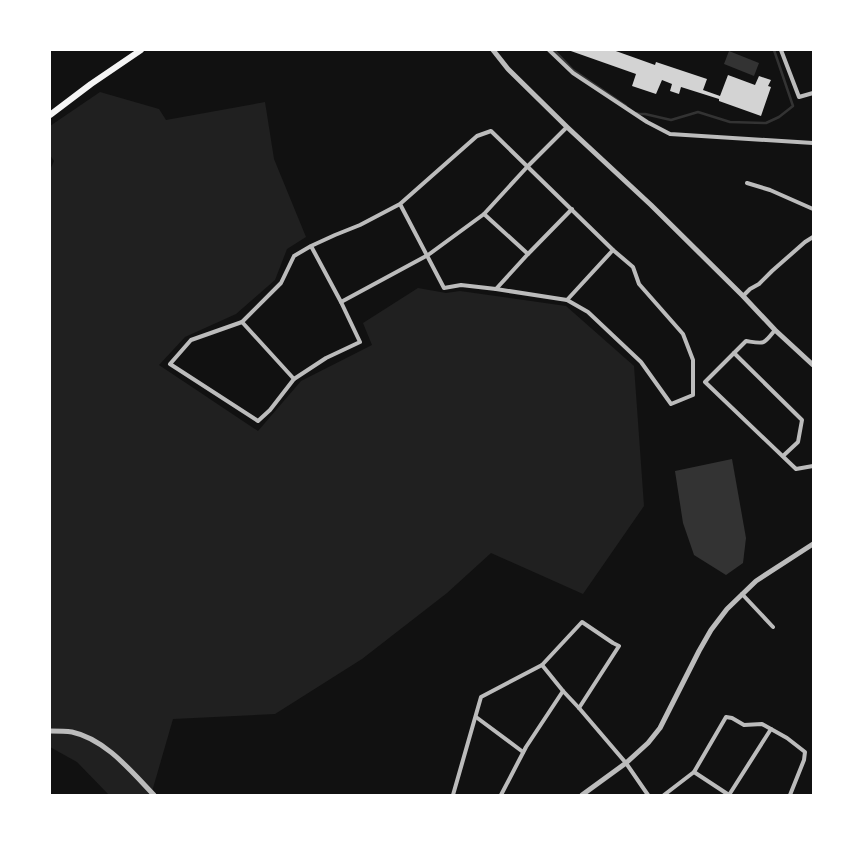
<svg xmlns="http://www.w3.org/2000/svg" width="863" height="845" viewBox="0 0 863 845" font-family="'Source Sans 3',sans-serif">
	<style>
		.green { fill: #202020 }
		.water { fill: #333 }
		.lines { fill: none; stroke-linecap: round; stroke-linejoin: round }
		.stream { stroke: #333; stroke-width: 2.5 }
		.building { fill: #d3d3d3 }
		.minor { stroke: #bcbcbc; stroke-width: 4 }
		.tertiary { stroke: #bcbcbc; stroke-width: 5 }
		.primary { stroke: #f5f5f5; stroke-width: 6 }
	</style>
	<rect width="100%" height="100%" fill="#111"/>
	<polygon class="green" points="100,92 159,109 166,120 265,102 274,159 306,237 287,249 275,280 236,314 185,337 159,365 258,431 301,381 372,345 363,323 418,288 446,293 460,291 566,306 634,366 644,506 583,594 491,553 447,593 362,659 275,714 173,719 151,795 109,795 77,762 50,747 50,170 54,161 50,155 50,126"/>
	<g class="water">
		<polygon points="729,51 759,63 754,76 724,64"/>
		<polygon points="732,459 746,538 743,563 726,575 694,555 683,523 675,471"/>
	</g>
	<g class="lines">
		<g class="stream">
			<polyline points="554,50 573,70 626,106"/>
			<polyline points="637,113 639,114 645,114 671,120 698,112 730,122 766,123 779,117 793,106 774,50"/>
		</g>
	</g>
	<polygon class="building" points="568,50 613,50 655,65 656,62 707,79 703,90 720,96 728,75 755,85 759,76 771,80 768,86 771,87 761,116 719,101 719,99 681,87 679,94 670,91 672,84 662,80 656,94 632,86 636,74"/>
	<g class="lines">
		<g class="minor">
			<polyline points="549,50 573,73 647,122 670,134 813,143"/>
			<polyline points="781,50 799,97 813,93"/>
			<polyline points="747,183 770,190 813,209"/>
			<polyline points="484,214 528,254"/>
			<polyline points="311,246 341,302 360,342 326,358 294,379 270,410 258,421 170,364 191,340 242,322 281,283 294,256 311,246 335,235 360,225 400,204 477,136 491,131 613,250 633,267 639,284 683,334 693,360 693,395 671,404 641,362 588,312 567,300 496,289 461,285 444,288 400,204"/>
			<polyline points="496,289 528,254 572,209"/>
			<polyline points="743,296 750,289 759,284 772,271 805,242 813,237"/>
			<polyline points="567,300 613,250"/>
			<polyline points="341,302 428,255 484,214 528,166 567,127"/>
			<polyline points="242,322 294,379"/>
			<path d="M775,330c-12,15 -10,14 -29,11l-41,41 91,87 17,-3"/>
			<polyline points="734,353 802,420 798,442 783,456"/>
			<polyline points="742,594 773,627"/>
			<polyline points="542,665 563,691 579,708 626,763 648,795"/>
			<polyline points="476,717 523,752"/>
			<polyline points="694,772 729,795"/>
			<polyline points="453,795 481,697 542,665 582,622 613,643 619,646 579,708"/>
			<polyline points="501,795 526,747 563,691"/>
			<polyline points="664,795 694,772 726,717 732,718 744,725 762,724 787,738 805,752 804,760 790,795"/>
			<polyline points="729,795 771,729"/>
		</g>
		<g class="tertiary">
			<polyline points="493,50 508,69 567,127 651,205 743,296 775,330 813,365"/>
			<path d="M50,731c7,0 15,0 22,1 33,7 59,39 82,63"/>
			<polyline points="582,795 626,763 648,743 660,728 699,651 711,630 727,609 756,581 813,544"/>
		</g>
		<polyline class="primary" points="50,115 91,84 141,50"/>
	</g>
	<rect width="863" height="845" fill="none" stroke="#ffffff" stroke-width="102"/>
</svg>
